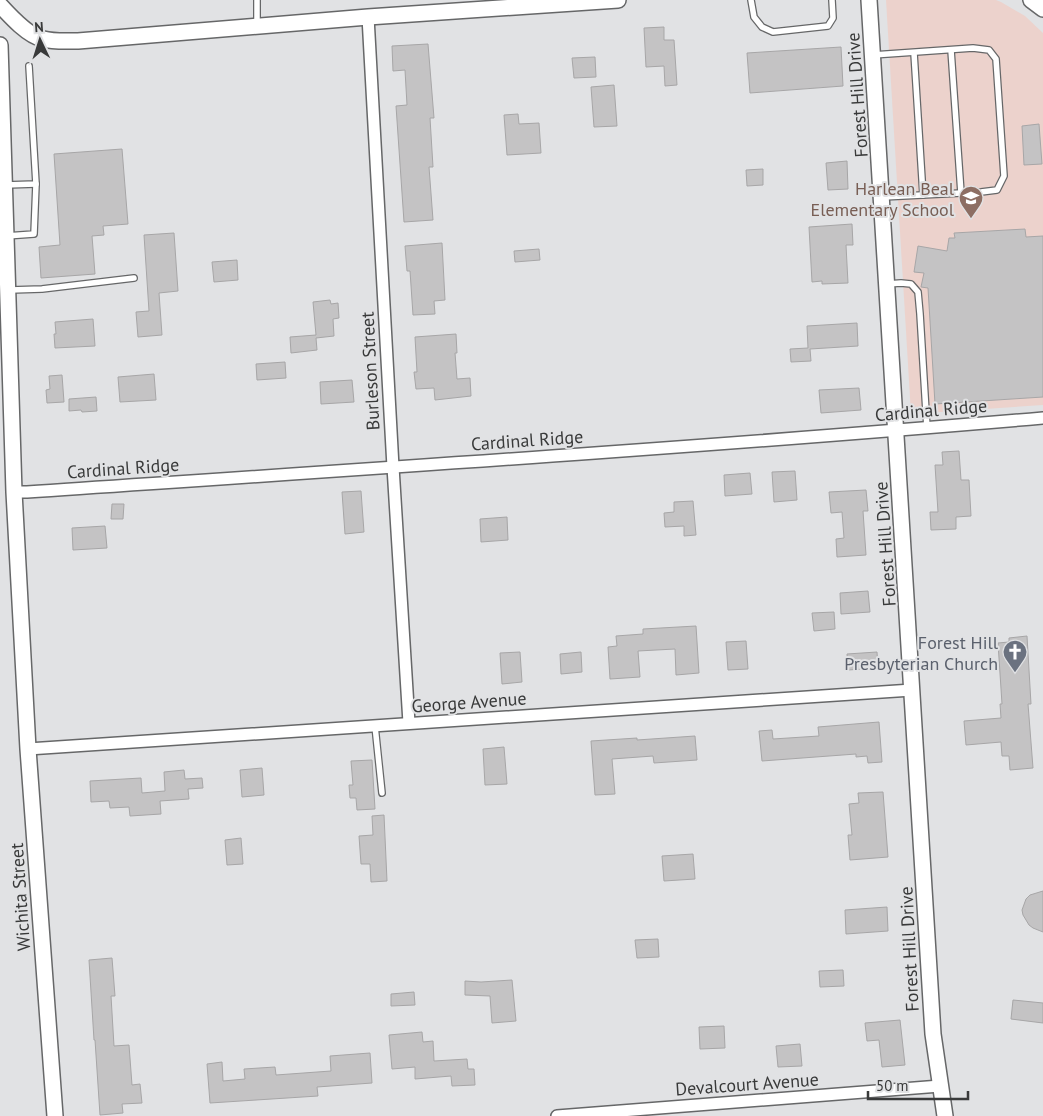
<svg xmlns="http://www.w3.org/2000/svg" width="1043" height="1116" viewBox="0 0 1043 1116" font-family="'PT Sans',sans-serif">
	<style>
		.education { fill: #ecd2cc }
		.building { fill: #c4c3c4; stroke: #a7a6a7 }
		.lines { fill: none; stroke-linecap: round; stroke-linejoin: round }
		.lane-casing { stroke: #666768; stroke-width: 8 }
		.street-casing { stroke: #666768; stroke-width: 14 }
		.secondary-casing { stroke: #666768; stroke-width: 18 }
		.lane { stroke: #fff; stroke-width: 5.5 }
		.street { stroke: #fff; stroke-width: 11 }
		.secondary { stroke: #fff; stroke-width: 15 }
		.labels { text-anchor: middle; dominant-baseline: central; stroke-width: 4; stroke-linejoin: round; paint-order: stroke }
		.street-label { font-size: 18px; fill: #393a3a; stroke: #e1e2e4 }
		.education-label { font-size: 18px; fill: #785e54; stroke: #e1e2e4; text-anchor: end }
		.worship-label { font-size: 18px; fill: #5b616d; stroke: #e1e2e4; text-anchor: end }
	</style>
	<rect width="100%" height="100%" fill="#e1e2e4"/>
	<polygon class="education" points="886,0 996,0 1001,2 1025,16 1043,33 1043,405 911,414"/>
	<g class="building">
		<polygon points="664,27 664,40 674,40 677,85 665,86 664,66 646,67 644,28"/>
		<polygon points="428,44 434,118 430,118 433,167 429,167 433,220 404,222 396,106 407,105 405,70 393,71 392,46"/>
		<polygon points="841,47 843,86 750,93 747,53"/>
		<polygon points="595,57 596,77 574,78 572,58"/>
		<polygon points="614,85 617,126 594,127 591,87"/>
		<polygon points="518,114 519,124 539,123 541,153 507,155 504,115"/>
		<polygon points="1039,124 1042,164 1024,165 1022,126"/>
		<polygon points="122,149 128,224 103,226 104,235 92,236 95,274 41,278 39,247 60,245 54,154"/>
		<polygon points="847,161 848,189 828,190 826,163"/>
		<polygon points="763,169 763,185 747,186 746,170"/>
		<polygon points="852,224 853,245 846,245 848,283 822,284 822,281 812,282 809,227"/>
		<polygon points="1025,229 1026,237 1043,236 1043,397 935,404 928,288 921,287 924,273 914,272 918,246 947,251 949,238 955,238 954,233"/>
		<polygon points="174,233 178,291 159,293 162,335 138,337 136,312 149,311 144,235"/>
		<polygon points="442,243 445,300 434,301 435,314 413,315 410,271 407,271 405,246"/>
		<polygon points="539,249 540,260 515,262 514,251"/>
		<polygon points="237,260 238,280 214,282 212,262"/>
		<polygon points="330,300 331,304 338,303 339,318 333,319 334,336 316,338 317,350 291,353 290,337 316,335 313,302"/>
		<polygon points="93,319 95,346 55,348 54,334 56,334 55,322"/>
		<polygon points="857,323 858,346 810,349 811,361 791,362 790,349 808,348 807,326"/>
		<polygon points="456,334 457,353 455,353 457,379 470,378 471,396 435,400 434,388 416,389 414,372 417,372 415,337"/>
		<polygon points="285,362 286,378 257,380 256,364"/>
		<polygon points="154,374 156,400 120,402 118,377"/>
		<polygon points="62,375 64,402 47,403 46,390 50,389 49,376"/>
		<polygon points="352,380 354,402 321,404 320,382"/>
		<polygon points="859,388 861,410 821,413 819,390"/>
		<polygon points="96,397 97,411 82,412 81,410 69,411 69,399"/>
		<polygon points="959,451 961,480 969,480 971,516 956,517 956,529 931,530 930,512 938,512 935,465 943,465 942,452"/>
		<polygon points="795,471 797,500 774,502 772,472"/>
		<polygon points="750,473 752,494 725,496 724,475"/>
		<polygon points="866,490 868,511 863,511 866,555 837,557 836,539 844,538 842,512 831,513 829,492"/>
		<polygon points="361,491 364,532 345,534 342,492"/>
		<polygon points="693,501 696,535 684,536 684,526 665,527 664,513 674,512 674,502"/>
		<polygon points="112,504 124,504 123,519 111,519"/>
		<polygon points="507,517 508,540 481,542 480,519"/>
		<polygon points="105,526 107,548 73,550 72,528"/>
		<polygon points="868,591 870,612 841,614 840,593"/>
		<polygon points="834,612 835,629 814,631 812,613"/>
		<polygon points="696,626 699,673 676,675 675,649 638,651 640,677 610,679 608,647 617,646 616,636 643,634 643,629"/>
		<polygon points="1027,636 1031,704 1028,704 1033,768 1010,770 1009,756 1002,756 1001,742 966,745 964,721 1001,718 1000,704 1002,704 998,643 1009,642 1009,638"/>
		<polygon points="746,641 748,669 728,670 726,642"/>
		<polygon points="520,652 522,682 502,684 500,653"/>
		<polygon points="581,652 582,672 561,674 560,654"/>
		<polygon points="877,652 878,668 848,670 847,654"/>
		<polygon points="879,722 882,762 868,763 867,756 856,757 856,754 762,761 759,731 772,730 773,739 819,736 818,727"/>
		<polygon points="695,736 697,760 654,763 653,756 612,759 615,794 595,795 591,741 637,738 637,740"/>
		<polygon points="504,747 507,784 485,785 483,749"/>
		<polygon points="372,760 375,809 357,810 356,798 350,798 349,785 353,785 351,761"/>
		<polygon points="262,768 264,795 242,797 240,770"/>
		<polygon points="184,770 185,779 202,778 203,788 188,789 189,799 160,801 161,814 130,816 129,807 110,808 109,801 91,802 90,781 141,778 142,793 165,791 164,772"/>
		<polygon points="883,792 888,857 850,860 848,835 852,835 849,804 859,803 858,793"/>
		<polygon points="384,815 387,881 371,882 370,864 361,864 359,836 373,835 372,816"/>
		<polygon points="241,838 243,864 227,865 225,840"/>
		<polygon points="693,854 695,879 664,881 662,856"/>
		<polygon points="1043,891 1043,932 1033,928 1029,925 1023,915 1022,910 1026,899 1030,895"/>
		<polygon points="887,907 888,931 846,934 845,910"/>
		<polygon points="658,939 659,957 637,958 635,940"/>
		<polygon points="112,958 115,996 111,996 114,1046 129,1045 132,1085 140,1084 142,1103 122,1104 123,1113 100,1115 95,1040 94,1040 89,960"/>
		<polygon points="843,970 844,986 820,987 819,971"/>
		<polygon points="512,980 516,1021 492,1023 490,996 465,995 465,981 481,982"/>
		<polygon points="414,992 415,1005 391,1006 391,994"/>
		<polygon points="1013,1000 1043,1003 1043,1023 1011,1019"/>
		<polygon points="900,1020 905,1065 882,1067 879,1040 867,1041 865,1023"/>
		<polygon points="724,1026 725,1048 700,1049 699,1027"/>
		<polygon points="422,1032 423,1042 433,1041 434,1061 467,1059 468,1069 474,1069 475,1085 452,1086 451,1076 415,1079 415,1067 392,1069 389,1035"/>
		<polygon points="800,1044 802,1066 778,1067 776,1046"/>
		<polygon points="370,1053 372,1083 317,1087 318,1096 210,1103 207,1064 222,1062 223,1081 245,1079 244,1069 275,1067 276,1075 331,1071 330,1056"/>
	</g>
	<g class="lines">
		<defs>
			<g id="lane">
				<polyline points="257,0 257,26"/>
				<polyline points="751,0 754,17 762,27 773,32 828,26 833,18 832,0"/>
				<polyline points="951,50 961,193"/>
				<polyline points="914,53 923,195"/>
				<polyline points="873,55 973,48 989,50 996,59 1004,176 997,190 981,192 883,197"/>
				<polyline points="5,185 36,184 29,66"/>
				<polyline points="6,236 34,234 36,184"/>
				<polyline points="887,284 901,283 911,284 918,292 920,314 927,428"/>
				<polyline points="10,290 42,289 134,278"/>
				<polyline points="375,726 382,793"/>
			</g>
			<g id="street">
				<polyline points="368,17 393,467 409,723"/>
				<path d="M14,492h13c339,-23 678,-45 1016,-74"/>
				<polyline points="28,749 912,690"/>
				<polyline points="557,1116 940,1086"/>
			</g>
			<g id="secondary">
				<polyline points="869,0 933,1034 945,1116"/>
				<polyline points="1031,0 1043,9"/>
				<path d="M0,5c10,11 28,31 43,34 11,3 23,2 35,2l290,-24 250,-17"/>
				<polyline points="0,45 14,492 28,749 55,1116"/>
			</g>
		</defs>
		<use href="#lane" class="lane-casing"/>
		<use href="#street" class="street-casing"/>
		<use href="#secondary" class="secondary-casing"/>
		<use href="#lane" class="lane"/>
		<use href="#street" class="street"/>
		<use href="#secondary" class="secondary"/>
	</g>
	<defs>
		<symbol id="school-pin" viewBox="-11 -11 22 30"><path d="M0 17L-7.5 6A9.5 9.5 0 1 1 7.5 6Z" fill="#8d6e63" stroke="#e1e2e4"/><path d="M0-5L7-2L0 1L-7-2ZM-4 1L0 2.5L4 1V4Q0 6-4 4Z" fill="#fff"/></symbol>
		<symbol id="church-pin" viewBox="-11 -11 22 30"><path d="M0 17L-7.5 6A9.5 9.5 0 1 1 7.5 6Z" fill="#6b7280" stroke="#e1e2e4"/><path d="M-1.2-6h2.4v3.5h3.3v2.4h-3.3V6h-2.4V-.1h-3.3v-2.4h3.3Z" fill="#fff"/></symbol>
	</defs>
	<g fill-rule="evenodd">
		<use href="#school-pin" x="957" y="184" width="28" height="38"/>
		<use href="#church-pin" x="1001" y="638" width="28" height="38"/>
	</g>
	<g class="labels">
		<g class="street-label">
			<text transform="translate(857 95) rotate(-94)">Forest Hill Drive</text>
			<text transform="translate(370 371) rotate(-93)">Burleson Street</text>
			<text transform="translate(931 410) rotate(-5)">Cardinal Ridge</text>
			<text transform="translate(527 440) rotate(-4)">Cardinal Ridge</text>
			<text transform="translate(123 468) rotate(-4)">Cardinal Ridge</text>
			<text transform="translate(885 544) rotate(-94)">Forest Hill Drive</text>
			<text transform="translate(469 702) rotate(-4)">George Avenue</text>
			<text transform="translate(20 897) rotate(-94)">Wichita Street</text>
			<text transform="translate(909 949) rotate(-93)">Forest Hill Drive</text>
			<text transform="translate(747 1084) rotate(-4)">Devalcourt Avenue</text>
		</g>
		<g class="education-label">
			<text x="954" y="188">Harlean Beal<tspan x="954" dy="21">Elementary School</tspan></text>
		</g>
		<g class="worship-label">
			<text x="998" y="642">Forest Hill<tspan x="998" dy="21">Presbyterian Church</tspan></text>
		</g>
	</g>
	<g transform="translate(40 40) rotate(356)" stroke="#e1e2e4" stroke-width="4" paint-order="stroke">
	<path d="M0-4L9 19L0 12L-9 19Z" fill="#393a3a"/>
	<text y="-8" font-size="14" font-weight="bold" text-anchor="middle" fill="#393a3a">N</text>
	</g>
	<path d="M868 1091v8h100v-8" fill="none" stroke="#393a3a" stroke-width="2.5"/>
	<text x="876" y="1091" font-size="15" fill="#393a3a" stroke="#e1e2e4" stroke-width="4" paint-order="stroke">50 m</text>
</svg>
